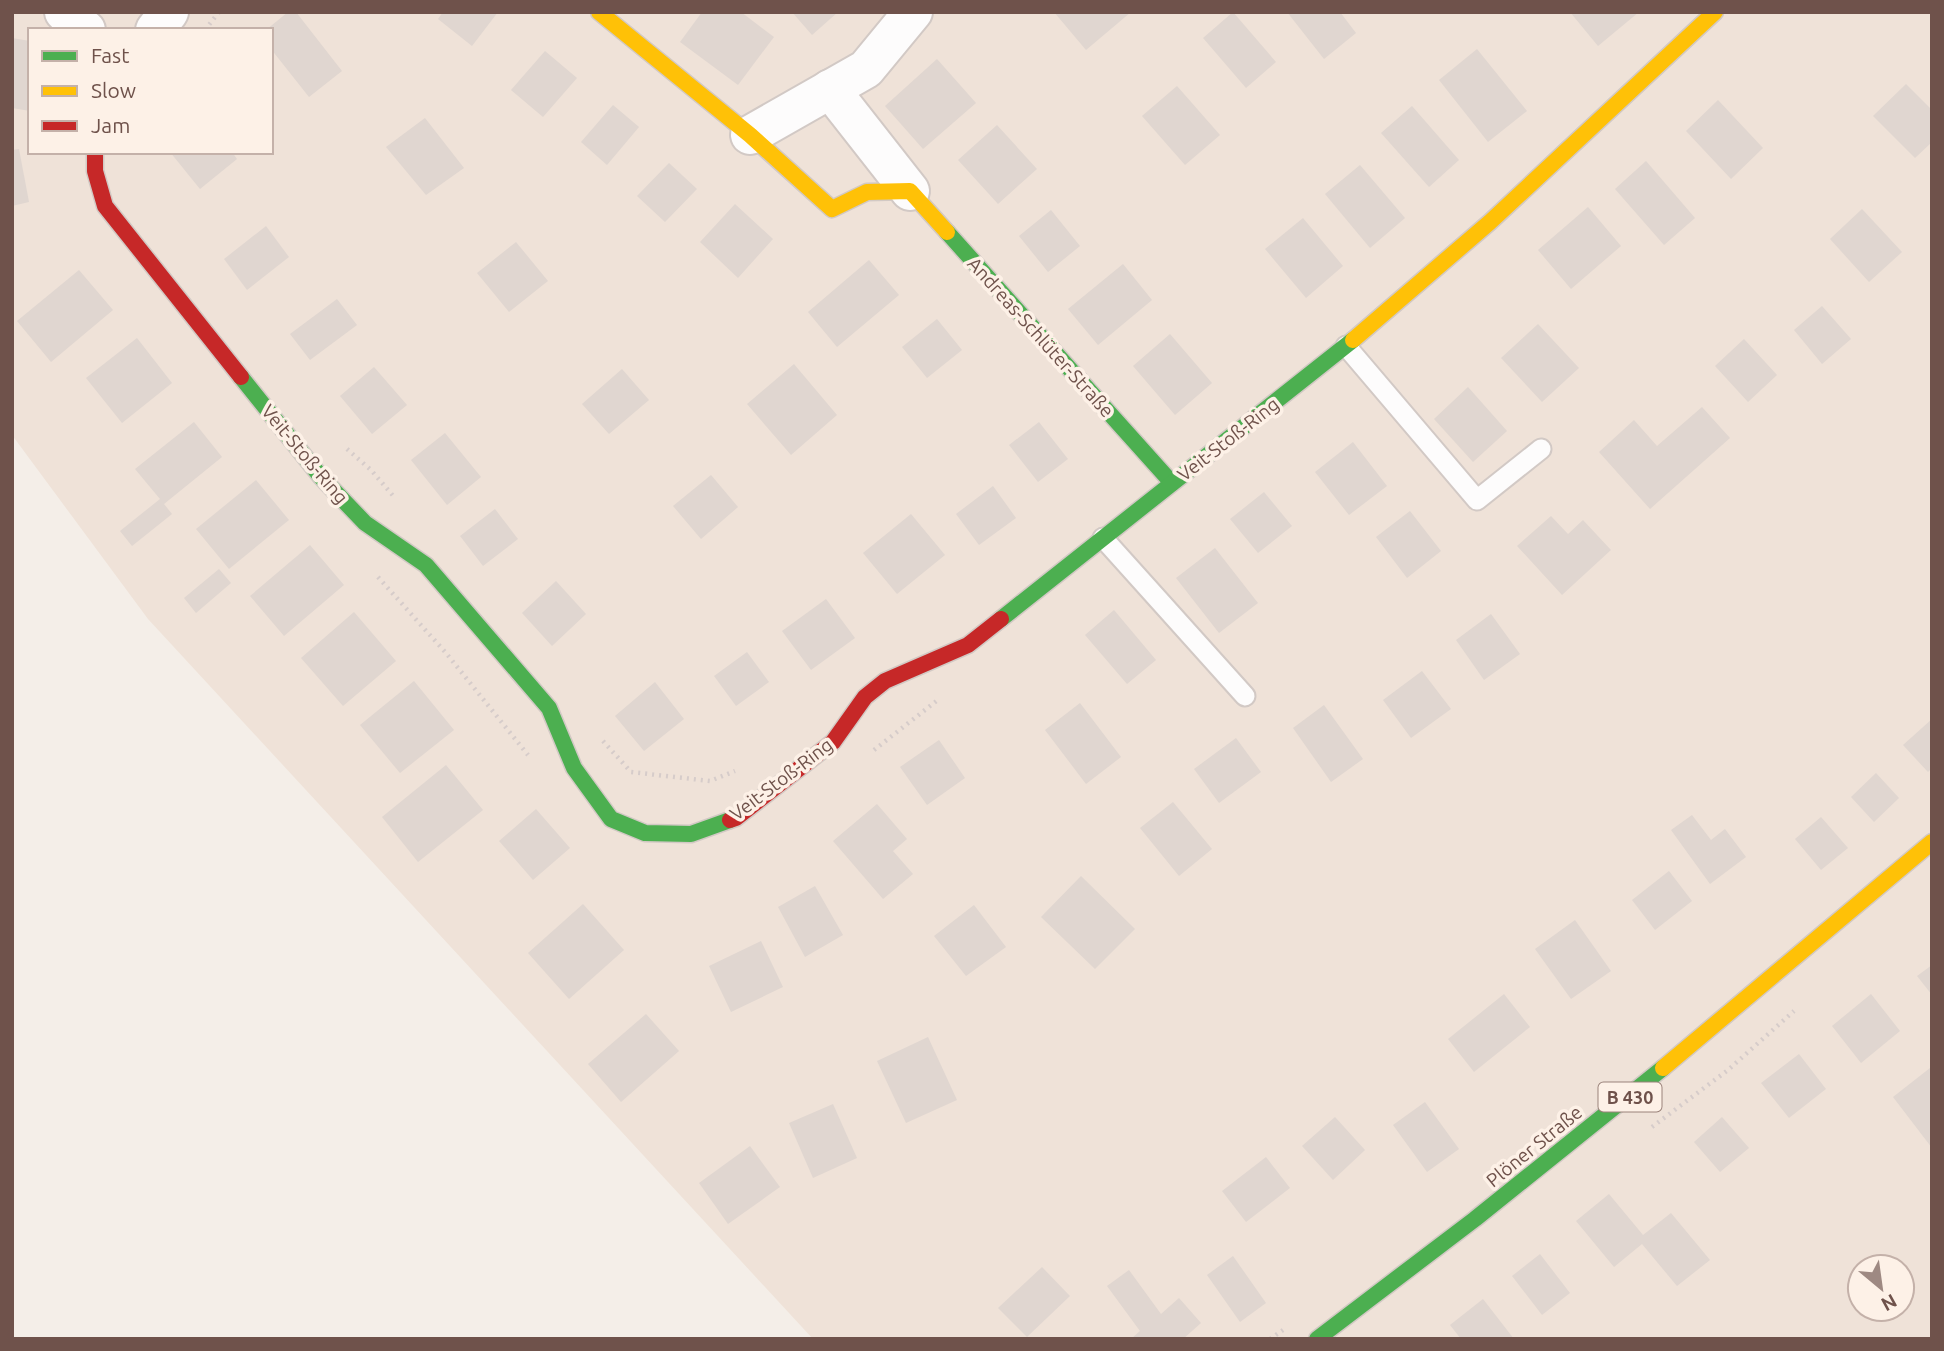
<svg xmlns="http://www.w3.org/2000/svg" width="1944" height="1351" viewBox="0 0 1944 1351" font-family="Ubuntu,sans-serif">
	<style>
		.residential { fill: #efe2d8; fill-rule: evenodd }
		.building { fill: #e0d6d0 }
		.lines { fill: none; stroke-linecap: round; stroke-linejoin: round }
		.lane-casing { stroke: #d2c9c5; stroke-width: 23 }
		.street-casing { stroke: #d2c9c5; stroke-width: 42 }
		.fast-casing { stroke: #d2c9c4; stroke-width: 19 }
		.slow-casing { stroke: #d2c9c4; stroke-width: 19 }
		.jam-casing { stroke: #d2c9c4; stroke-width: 19 }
		.path { stroke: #d6ccca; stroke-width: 4.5; stroke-dasharray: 2 5; stroke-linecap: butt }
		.lane { stroke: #fdfcfc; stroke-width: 19 }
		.street { stroke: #fdfcfc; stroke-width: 38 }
		.fast { stroke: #4caf50; stroke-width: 16 }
		.slow { stroke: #ffc107; stroke-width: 16 }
		.jam { stroke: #c62828; stroke-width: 16 }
		.labels { text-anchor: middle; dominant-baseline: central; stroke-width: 7; stroke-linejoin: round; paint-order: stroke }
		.shield { fill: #fdf1e7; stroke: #9a827a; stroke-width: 2 }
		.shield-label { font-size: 18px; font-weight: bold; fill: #6f524b }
		.street-label { font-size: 19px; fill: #6f524b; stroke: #fdf1e7 }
	</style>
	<rect width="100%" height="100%" fill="#f4eee8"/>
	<path class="residential" d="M12,12h1920v1327h-1119l-665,-720 -136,-184zM30,30h241v122h-241zM1860,1267h42v42h-42z"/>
	<g class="building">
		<polygon points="288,12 296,12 342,71 309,97 271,49 271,30 266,30"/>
		<polygon points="443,12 498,12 472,46 438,19"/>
		<polygon points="702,12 741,12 774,37 738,85 680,42"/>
		<polygon points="792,12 838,12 812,35"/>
		<polygon points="1054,12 1131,12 1086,50"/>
		<polygon points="1233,12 1276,62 1246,88 1203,38"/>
		<polygon points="1287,12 1340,12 1356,33 1324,59"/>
		<polygon points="1570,12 1639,12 1598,46"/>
		<polygon points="12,38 30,41 30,111 12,108"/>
		<polygon points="1477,49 1527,111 1488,142 1439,80"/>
		<polygon points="545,51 577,78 543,117 511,90"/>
		<polygon points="937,59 976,103 923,149 885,106"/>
		<polygon points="1906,84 1932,110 1932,142 1915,158 1873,116"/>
		<polygon points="1177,86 1220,135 1185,165 1142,116"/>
		<polygon points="1718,100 1763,148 1731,179 1686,131"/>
		<polygon points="613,105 639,127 607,165 581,142"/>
		<polygon points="1412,106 1459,160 1429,187 1381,133"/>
		<polygon points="425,118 464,168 426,195 386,147"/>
		<polygon points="997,125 1037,169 998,204 958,160"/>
		<polygon points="19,149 29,202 12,206 12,150"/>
		<polygon points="170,152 232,152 237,159 200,189"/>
		<polygon points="1646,161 1695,218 1664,245 1615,189"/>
		<polygon points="669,163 697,189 665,222 637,196"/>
		<polygon points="1360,165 1405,218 1370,248 1325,194"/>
		<polygon points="735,204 773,239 738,278 700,242"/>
		<polygon points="1588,207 1621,246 1571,289 1538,250"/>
		<polygon points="1862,209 1902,252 1869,282 1830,239"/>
		<polygon points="1051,210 1080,246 1048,272 1019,236"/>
		<polygon points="1303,218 1343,266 1306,298 1265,249"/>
		<polygon points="266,226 289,257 247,290 224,259"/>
		<polygon points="516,242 548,281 509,312 477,273"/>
		<polygon points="869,260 899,295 837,347 808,312"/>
		<polygon points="1123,264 1152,300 1098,345 1068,309"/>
		<polygon points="79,270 113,310 51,362 17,321"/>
		<polygon points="337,299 357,325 310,360 290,334"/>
		<polygon points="1822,306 1851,339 1822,364 1794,330"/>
		<polygon points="937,319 962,350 927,378 902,347"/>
		<polygon points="1538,324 1579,368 1542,402 1501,358"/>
		<polygon points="1170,334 1212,383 1175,415 1133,366"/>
		<polygon points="137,338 172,383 122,423 86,378"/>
		<polygon points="1744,339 1777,375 1748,402 1715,366"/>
		<polygon points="794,364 837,415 791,455 747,404"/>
		<polygon points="374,367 407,405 372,434 340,396"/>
		<polygon points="622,369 649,400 609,434 582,404"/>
		<polygon points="1468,387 1507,431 1473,462 1434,419"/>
		<polygon points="1702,407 1730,438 1650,509 1599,452 1634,420 1657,446"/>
		<polygon points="194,422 222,457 164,504 172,514 132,546 120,531 160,499 135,469"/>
		<polygon points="1039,422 1068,459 1038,482 1009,445"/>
		<polygon points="445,433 481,477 447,505 411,460"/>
		<polygon points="1353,442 1387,486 1349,515 1315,472"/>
		<polygon points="711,475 738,507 701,539 673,506"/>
		<polygon points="256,480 289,520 229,569 196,529"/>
		<polygon points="993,486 1016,518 979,545 956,514"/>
		<polygon points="1264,492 1292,526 1258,553 1230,519"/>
		<polygon points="495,509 518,539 483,566 460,536"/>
		<polygon points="1410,511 1441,551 1407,578 1376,537"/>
		<polygon points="911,514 945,555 897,594 863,553"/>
		<polygon points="1551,516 1568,534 1583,520 1611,550 1562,595 1517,546"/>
		<polygon points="310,545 344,585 284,636 250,596"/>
		<polygon points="1215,548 1258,603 1219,633 1176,578"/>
		<polygon points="219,569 231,583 196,613 184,598"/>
		<polygon points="556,581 586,614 552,646 522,613"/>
		<polygon points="826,599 855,638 811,670 782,631"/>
		<polygon points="1114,610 1156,660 1127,684 1085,635"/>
		<polygon points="354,612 396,661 343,706 301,658"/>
		<polygon points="1491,614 1520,654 1484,680 1456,640"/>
		<polygon points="747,652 769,682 736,706 714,676"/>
		<polygon points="1422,671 1451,709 1411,738 1383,700"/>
		<polygon points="414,681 454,730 400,773 360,725"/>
		<polygon points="655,682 684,719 644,751 615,716"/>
		<polygon points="1080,703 1121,757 1086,784 1045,730"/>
		<polygon points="1324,705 1363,759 1331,782 1293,728"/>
		<polygon points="1932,719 1932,768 1928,772 1903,745"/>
		<polygon points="1236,738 1261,772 1219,803 1194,769"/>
		<polygon points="939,740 965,778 927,805 900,767"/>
		<polygon points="446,765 483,810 418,862 382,817"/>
		<polygon points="1876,773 1899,798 1874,822 1851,797"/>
		<polygon points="1173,802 1212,849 1179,876 1140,828"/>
		<polygon points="877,804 907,839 893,851 913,874 883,899 833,841"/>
		<polygon points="536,809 570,848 533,880 499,841"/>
		<polygon points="1692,815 1711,840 1725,829 1746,857 1710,884 1671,830"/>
		<polygon points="1821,817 1848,848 1821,870 1795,839"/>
		<polygon points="1669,871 1692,901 1655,930 1632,900"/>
		<polygon points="1081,876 1135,929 1095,969 1041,917"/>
		<polygon points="815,886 843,935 805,957 778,907"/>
		<polygon points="583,904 624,950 569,999 528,953"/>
		<polygon points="974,905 1006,947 966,976 934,936"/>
		<polygon points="1575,920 1611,971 1571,999 1535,949"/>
		<polygon points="761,941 783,987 731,1012 709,966"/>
		<polygon points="1932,965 1932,995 1917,976"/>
		<polygon points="1504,994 1530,1027 1474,1072 1448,1039"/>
		<polygon points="1871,994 1900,1031 1861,1063 1832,1026"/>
		<polygon points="646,1014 679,1051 621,1102 588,1064"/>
		<polygon points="928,1037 957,1100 906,1123 877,1061"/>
		<polygon points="1799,1054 1826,1089 1789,1118 1761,1083"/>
		<polygon points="1930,1068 1932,1069 1932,1148 1893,1097"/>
		<polygon points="1425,1102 1459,1149 1427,1172 1393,1125"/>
		<polygon points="833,1104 857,1158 813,1178 789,1123"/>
		<polygon points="1335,1117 1365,1150 1333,1180 1302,1146"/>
		<polygon points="1722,1117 1749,1148 1720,1172 1694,1142"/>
		<polygon points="750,1146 780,1187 728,1224 699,1183"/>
		<polygon points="1266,1157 1290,1188 1246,1222 1222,1191"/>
		<polygon points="1609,1194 1643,1235 1671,1213 1710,1260 1677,1286 1642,1244 1614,1267 1576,1221"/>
		<polygon points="1540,1254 1570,1293 1542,1315 1512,1276"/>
		<polygon points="1233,1256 1266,1303 1240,1322 1207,1275"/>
		<polygon points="1042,1267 1070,1296 1027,1337 998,1308"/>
		<polygon points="1129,1270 1161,1314 1179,1298 1201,1323 1183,1339 1131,1339 1140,1331 1107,1286"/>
		<polygon points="1483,1299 1514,1339 1461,1339 1450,1325"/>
	</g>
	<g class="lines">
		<defs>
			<g id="lane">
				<polyline points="1346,346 1477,500 1541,449"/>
				<polyline points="1103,538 1245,696"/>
			</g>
			<g id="street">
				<polyline points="64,12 86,30"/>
				<polyline points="155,30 169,12"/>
				<polyline points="830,89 910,191"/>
				<polyline points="750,135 866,69 913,12"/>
			</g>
			<g id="fast">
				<polyline points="947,232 1172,483"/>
				<polyline points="241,377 321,477 365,523 426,565 549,708 574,768 611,819 645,833 691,834 730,820"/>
				<polyline points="1001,619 1353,340"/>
				<polyline points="1317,1339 1475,1219 1663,1068"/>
			</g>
			<g id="slow">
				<polyline points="599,12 750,135 832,209 867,192 910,191 947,232"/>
				<polyline points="1353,340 1490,222 1715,12"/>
				<polyline points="1663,1068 1932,842"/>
			</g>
			<g id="jam">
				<polyline points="95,152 95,171 105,206 241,377"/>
				<polyline points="730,820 736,818 833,742 865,697 885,681 968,645 1001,619"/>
			</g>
		</defs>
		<use href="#lane" class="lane-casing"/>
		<use href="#street" class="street-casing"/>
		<use href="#fast" class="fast-casing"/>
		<use href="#slow" class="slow-casing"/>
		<use href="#jam" class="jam-casing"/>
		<g class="path">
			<polyline points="205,30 219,12"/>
			<polyline points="347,449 371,470 395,498"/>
			<polyline points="378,577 446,653 528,755"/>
			<polyline points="603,741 631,772 710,781 735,771"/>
			<polyline points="874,750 939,699"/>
			<polyline points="1652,1127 1728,1070 1794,1011"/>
			<polyline points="1270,1339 1283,1330"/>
		</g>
		<use href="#lane" class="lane"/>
		<use href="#street" class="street"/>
		<use href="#fast" class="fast"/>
		<use href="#slow" class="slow"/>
		<use href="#jam" class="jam"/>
	</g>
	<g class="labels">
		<rect class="shield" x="1598.5" y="1082.5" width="63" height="29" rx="5"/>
		<g class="shield-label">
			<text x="1630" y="1097">B 430</text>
		</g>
		<g class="street-label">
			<text transform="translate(1041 337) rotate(48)">Andreas-Schlüter-Straße</text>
			<text transform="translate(1228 439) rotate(-38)">Veit-Stoß-Ring</text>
			<text transform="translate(305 454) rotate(50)">Veit-Stoß-Ring</text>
			<text transform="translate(781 779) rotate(-37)">Veit-Stoß-Ring</text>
			<text transform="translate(1534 1146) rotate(-39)">Plöner Straße</text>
		</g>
	</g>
	<rect width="1944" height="1351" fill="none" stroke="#6f524b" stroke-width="28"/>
	<rect x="28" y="28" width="245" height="126" fill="#fdf1e7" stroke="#c4b1a9" stroke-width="2"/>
	<rect x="42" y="51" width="35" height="10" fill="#4caf50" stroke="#c4b1a9" stroke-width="2"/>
	<text x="91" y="63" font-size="21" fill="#6f524b">Fast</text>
	<rect x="42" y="86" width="35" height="10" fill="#ffc107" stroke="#c4b1a9" stroke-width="2"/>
	<text x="91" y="98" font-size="21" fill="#6f524b">Slow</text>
	<rect x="42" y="121" width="35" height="10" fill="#c62828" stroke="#c4b1a9" stroke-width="2"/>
	<text x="91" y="133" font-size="21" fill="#6f524b">Jam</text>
	<g transform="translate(1881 1288) rotate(151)"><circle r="33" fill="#fdf1e7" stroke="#c4b1a9" stroke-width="2"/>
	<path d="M0-5L12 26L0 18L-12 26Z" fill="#9e8982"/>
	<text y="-10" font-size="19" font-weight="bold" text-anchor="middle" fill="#6f524b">N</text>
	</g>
</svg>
